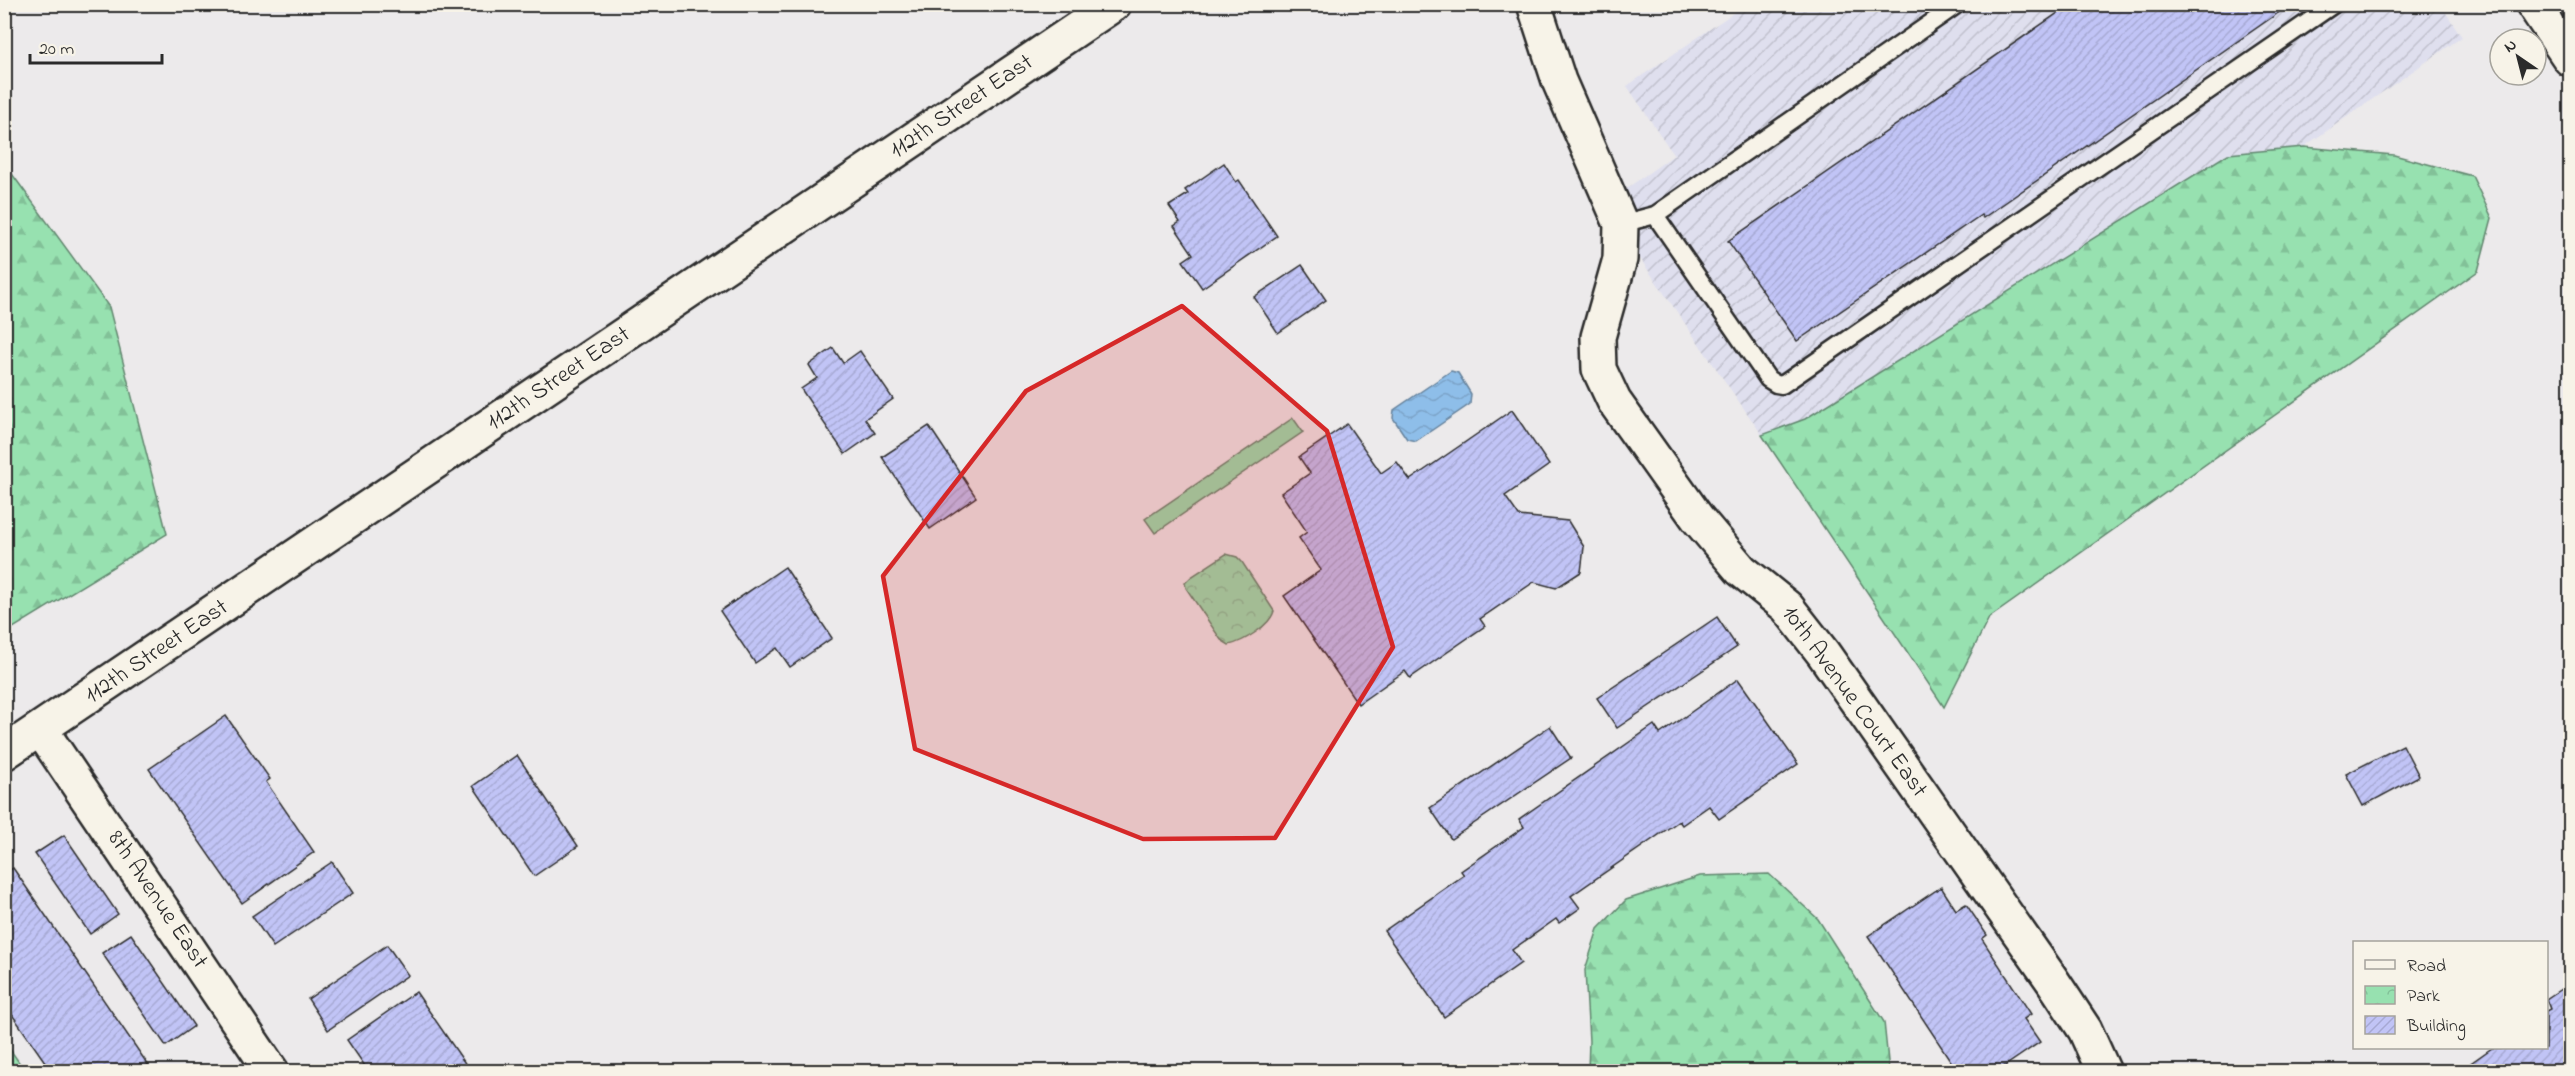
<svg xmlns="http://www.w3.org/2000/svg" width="2575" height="1076" viewBox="0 0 2575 1076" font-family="'Indie Flower',sans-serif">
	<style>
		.industrial { fill: url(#industrial-furrows) }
		.forest { fill: url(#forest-firs); stroke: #61866e; stroke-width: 1.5 }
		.park { fill: url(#park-crowns); stroke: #61866e; stroke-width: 1.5 }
		.garden { fill: #97e1b0; stroke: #61866e; stroke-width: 1.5 }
		.water { fill: url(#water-waves); stroke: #66839d; stroke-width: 1.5 }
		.building { fill: url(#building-hatch); stroke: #2b2b2b; stroke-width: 1.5 }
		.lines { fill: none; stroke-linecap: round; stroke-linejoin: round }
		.lane-casing { stroke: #2b2b2b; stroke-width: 21 }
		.street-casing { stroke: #2b2b2b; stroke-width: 38 }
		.secondary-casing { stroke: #2b2b2b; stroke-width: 38 }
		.lane { stroke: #f7f3e8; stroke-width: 16 }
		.street { stroke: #f7f3e8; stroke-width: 33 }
		.secondary { stroke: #f7f3e8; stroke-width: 33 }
		.marked { fill: #d62828; fill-opacity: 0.2; stroke: #d62828; stroke-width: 4.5; stroke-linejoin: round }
		.labels { text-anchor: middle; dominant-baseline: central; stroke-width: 4.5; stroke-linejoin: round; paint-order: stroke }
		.street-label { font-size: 24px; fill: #2b2b2b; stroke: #f7f3e8 }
	</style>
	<defs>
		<pattern id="industrial-furrows" width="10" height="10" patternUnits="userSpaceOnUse" patternTransform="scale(1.5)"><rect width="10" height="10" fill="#dfdfee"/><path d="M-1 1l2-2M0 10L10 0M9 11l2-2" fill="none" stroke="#c0c0cc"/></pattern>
		<pattern id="forest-firs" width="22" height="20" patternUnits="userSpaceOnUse" patternTransform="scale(1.5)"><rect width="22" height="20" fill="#97e1b0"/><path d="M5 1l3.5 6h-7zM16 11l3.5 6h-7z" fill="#82c198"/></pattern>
		<pattern id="park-crowns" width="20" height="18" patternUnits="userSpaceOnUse" patternTransform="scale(1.5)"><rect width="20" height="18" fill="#97e1b0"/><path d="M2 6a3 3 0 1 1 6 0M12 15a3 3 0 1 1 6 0" fill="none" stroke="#82c198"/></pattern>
		<pattern id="water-waves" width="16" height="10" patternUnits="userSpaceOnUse" patternTransform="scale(1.5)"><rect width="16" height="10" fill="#8ebee9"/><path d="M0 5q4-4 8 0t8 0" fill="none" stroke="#7ba3c8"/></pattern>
		<pattern id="building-hatch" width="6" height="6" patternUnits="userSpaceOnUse" patternTransform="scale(1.5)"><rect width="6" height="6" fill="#c1c4f6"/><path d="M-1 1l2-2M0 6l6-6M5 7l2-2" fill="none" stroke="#a6a9d3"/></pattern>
	</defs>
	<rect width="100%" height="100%" fill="#eceaeb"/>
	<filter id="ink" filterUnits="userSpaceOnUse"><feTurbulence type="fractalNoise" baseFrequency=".0167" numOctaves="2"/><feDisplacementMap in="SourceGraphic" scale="12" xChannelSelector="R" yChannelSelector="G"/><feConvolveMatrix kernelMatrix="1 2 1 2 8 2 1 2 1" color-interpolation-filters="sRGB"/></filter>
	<g filter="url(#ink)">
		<polygon class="industrial" points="2440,4 2462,37 1803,494 1603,205 1674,155 1627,86 1745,5"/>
		<g class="forest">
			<polygon points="2304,147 2394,155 2472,176 2492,218 2478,271 1989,618 1944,707 1762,435 1805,419 2228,154"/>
			<polygon points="4,163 109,307 167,534 5,633"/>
			<polygon points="1769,874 1818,919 1884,1022 1889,1071 1588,1071 1589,1041 1585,970 1598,929 1626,900 1700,876"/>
			<polygon points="4,1042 5,1042 25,1071 5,1071"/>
		</g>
		<path class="park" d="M1226,554l11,3 5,5 32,49c-4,15 -31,31 -45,34l-8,-5 -35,-52 -1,-5 6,-6z"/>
		<polygon class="garden" points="1293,418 1303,432 1155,533 1145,519"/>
		<polygon class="water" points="1451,371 1458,373 1471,394 1470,404 1416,441 1407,439 1393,418 1394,410"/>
		<g class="building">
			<polygon points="2071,4 2291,4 1983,218 1981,215 1797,341 1728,241"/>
			<polygon points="1224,163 1236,182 1239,180 1277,236 1202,288 1183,261 1193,254 1174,226 1180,222 1169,206 1188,194 1185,190"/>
			<polygon points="1302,265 1326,300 1278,333 1254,297"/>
			<polygon points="833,348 843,363 860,351 893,399 865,419 875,433 845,454 801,389 817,378 809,365"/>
			<polygon points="1512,410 1549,465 1505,496 1519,516 1568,521 1584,547 1581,572 1556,588 1534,582 1480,619 1485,626 1410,678 1405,671 1358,704 1284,596 1321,570 1299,538 1307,532 1281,493 1310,473 1299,457 1347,424 1381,473 1397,462 1410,480"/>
			<polygon points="929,426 976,497 930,529 882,457"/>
			<polygon points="785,567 832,638 790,667 777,648 755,663 720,611"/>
			<polygon points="1717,617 1737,647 1617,728 1597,698"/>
			<polygon points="1738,679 1798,764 1719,819 1709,806 1682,825 1679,821 1571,896 1580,908 1559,923 1556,919 1512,950 1521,963 1444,1017 1384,931 1464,875 1461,871 1524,827 1519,819 1654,725 1660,734"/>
			<polygon points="226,716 270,779 266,782 314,852 242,903 149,769"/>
			<polygon points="1550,726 1571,758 1451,839 1430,808"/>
			<polygon points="2403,745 2419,776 2363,806 2346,774"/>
			<polygon points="517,755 578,846 534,876 473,786"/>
			<polygon points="64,835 118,914 90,934 35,854"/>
			<polygon points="332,862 353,893 273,947 252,916"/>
			<polygon points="13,868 153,1072 52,1072 4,1003 4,874"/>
			<polygon points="1941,887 1956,910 1966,904 1987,935 1982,939 2031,1014 2024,1019 2040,1042 1996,1072 1958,1072 1868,936"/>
			<polygon points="131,934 194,1026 166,1046 102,953"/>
			<polygon points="387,945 408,975 328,1030 308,999"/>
			<polygon points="2567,985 2570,990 2570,1072 2458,1072 2492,1048 2546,1048 2546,1011 2550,1009 2546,999"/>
			<polygon points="416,992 471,1072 369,1072 347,1040"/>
		</g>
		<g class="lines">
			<defs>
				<g id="lane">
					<polyline points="1655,215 1768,379 1776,384 1782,385 2334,4"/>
					<polyline points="1621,224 1655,215 1958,4"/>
				</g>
				<g id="street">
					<polyline points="1534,4 1559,81 1621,224 1620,259 1598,337 1599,369 1614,401 1698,519 1741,570 1787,607 1823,653 2052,980 2085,1030 2104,1072"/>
					<polyline points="41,730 272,1072"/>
				</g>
				<g id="secondary">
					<polyline points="2533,4 2570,59"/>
					<polyline points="4,753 1114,4"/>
				</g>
			</defs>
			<use href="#lane" class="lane-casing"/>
			<use href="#street" class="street-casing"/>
			<use href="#secondary" class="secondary-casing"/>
			<use href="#lane" class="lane"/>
			<use href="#street" class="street"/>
			<use href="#secondary" class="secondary"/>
		</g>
	</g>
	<path class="marked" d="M1182,306l145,125 66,216 -118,191 -132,1 -228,-90 -32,-173 143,-185z"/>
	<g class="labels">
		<g class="street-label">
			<text transform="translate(962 107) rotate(-34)">112th Street East</text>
			<text transform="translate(559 379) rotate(-34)">112th Street East</text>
			<text transform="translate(157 652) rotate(-34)">112th Street East</text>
			<text transform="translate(1854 702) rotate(54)">10th Avenue Court East</text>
			<text transform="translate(157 900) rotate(56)">8th Avenue East</text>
		</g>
	</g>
	<rect width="2575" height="1076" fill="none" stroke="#f7f3e8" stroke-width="24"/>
	<rect x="12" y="12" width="2551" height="1052" fill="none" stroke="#2b2b2b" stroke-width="2" filter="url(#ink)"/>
	<rect x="2353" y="941" width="195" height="108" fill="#f7f3e8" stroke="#a5a39c" stroke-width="1.5"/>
	<rect x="2365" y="960" width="30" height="9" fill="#f7f3e8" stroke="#a5a39c" stroke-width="1.5"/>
	<text x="2407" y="971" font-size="18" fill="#2b2b2b">Road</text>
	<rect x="2365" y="986" width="30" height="18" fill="url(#park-crowns)" stroke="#a5a39c" stroke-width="1.5"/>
	<text x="2407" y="1001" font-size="18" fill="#2b2b2b">Park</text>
	<rect x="2365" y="1016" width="30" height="18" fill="url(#building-hatch)" stroke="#a5a39c" stroke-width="1.5"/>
	<text x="2407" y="1031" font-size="18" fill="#2b2b2b">Building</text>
	<g transform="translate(2518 57) rotate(325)"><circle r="28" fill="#f7f3e8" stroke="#a5a39c" stroke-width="1.5"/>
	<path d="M0-4.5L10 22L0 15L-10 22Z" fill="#2b2b2b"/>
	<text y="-9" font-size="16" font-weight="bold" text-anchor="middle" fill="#2b2b2b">N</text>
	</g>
	<path d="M30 54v9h132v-9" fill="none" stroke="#2b2b2b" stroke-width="3"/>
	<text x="39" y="54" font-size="18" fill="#2b2b2b" stroke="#f7f3e8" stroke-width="4.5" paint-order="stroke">20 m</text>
</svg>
